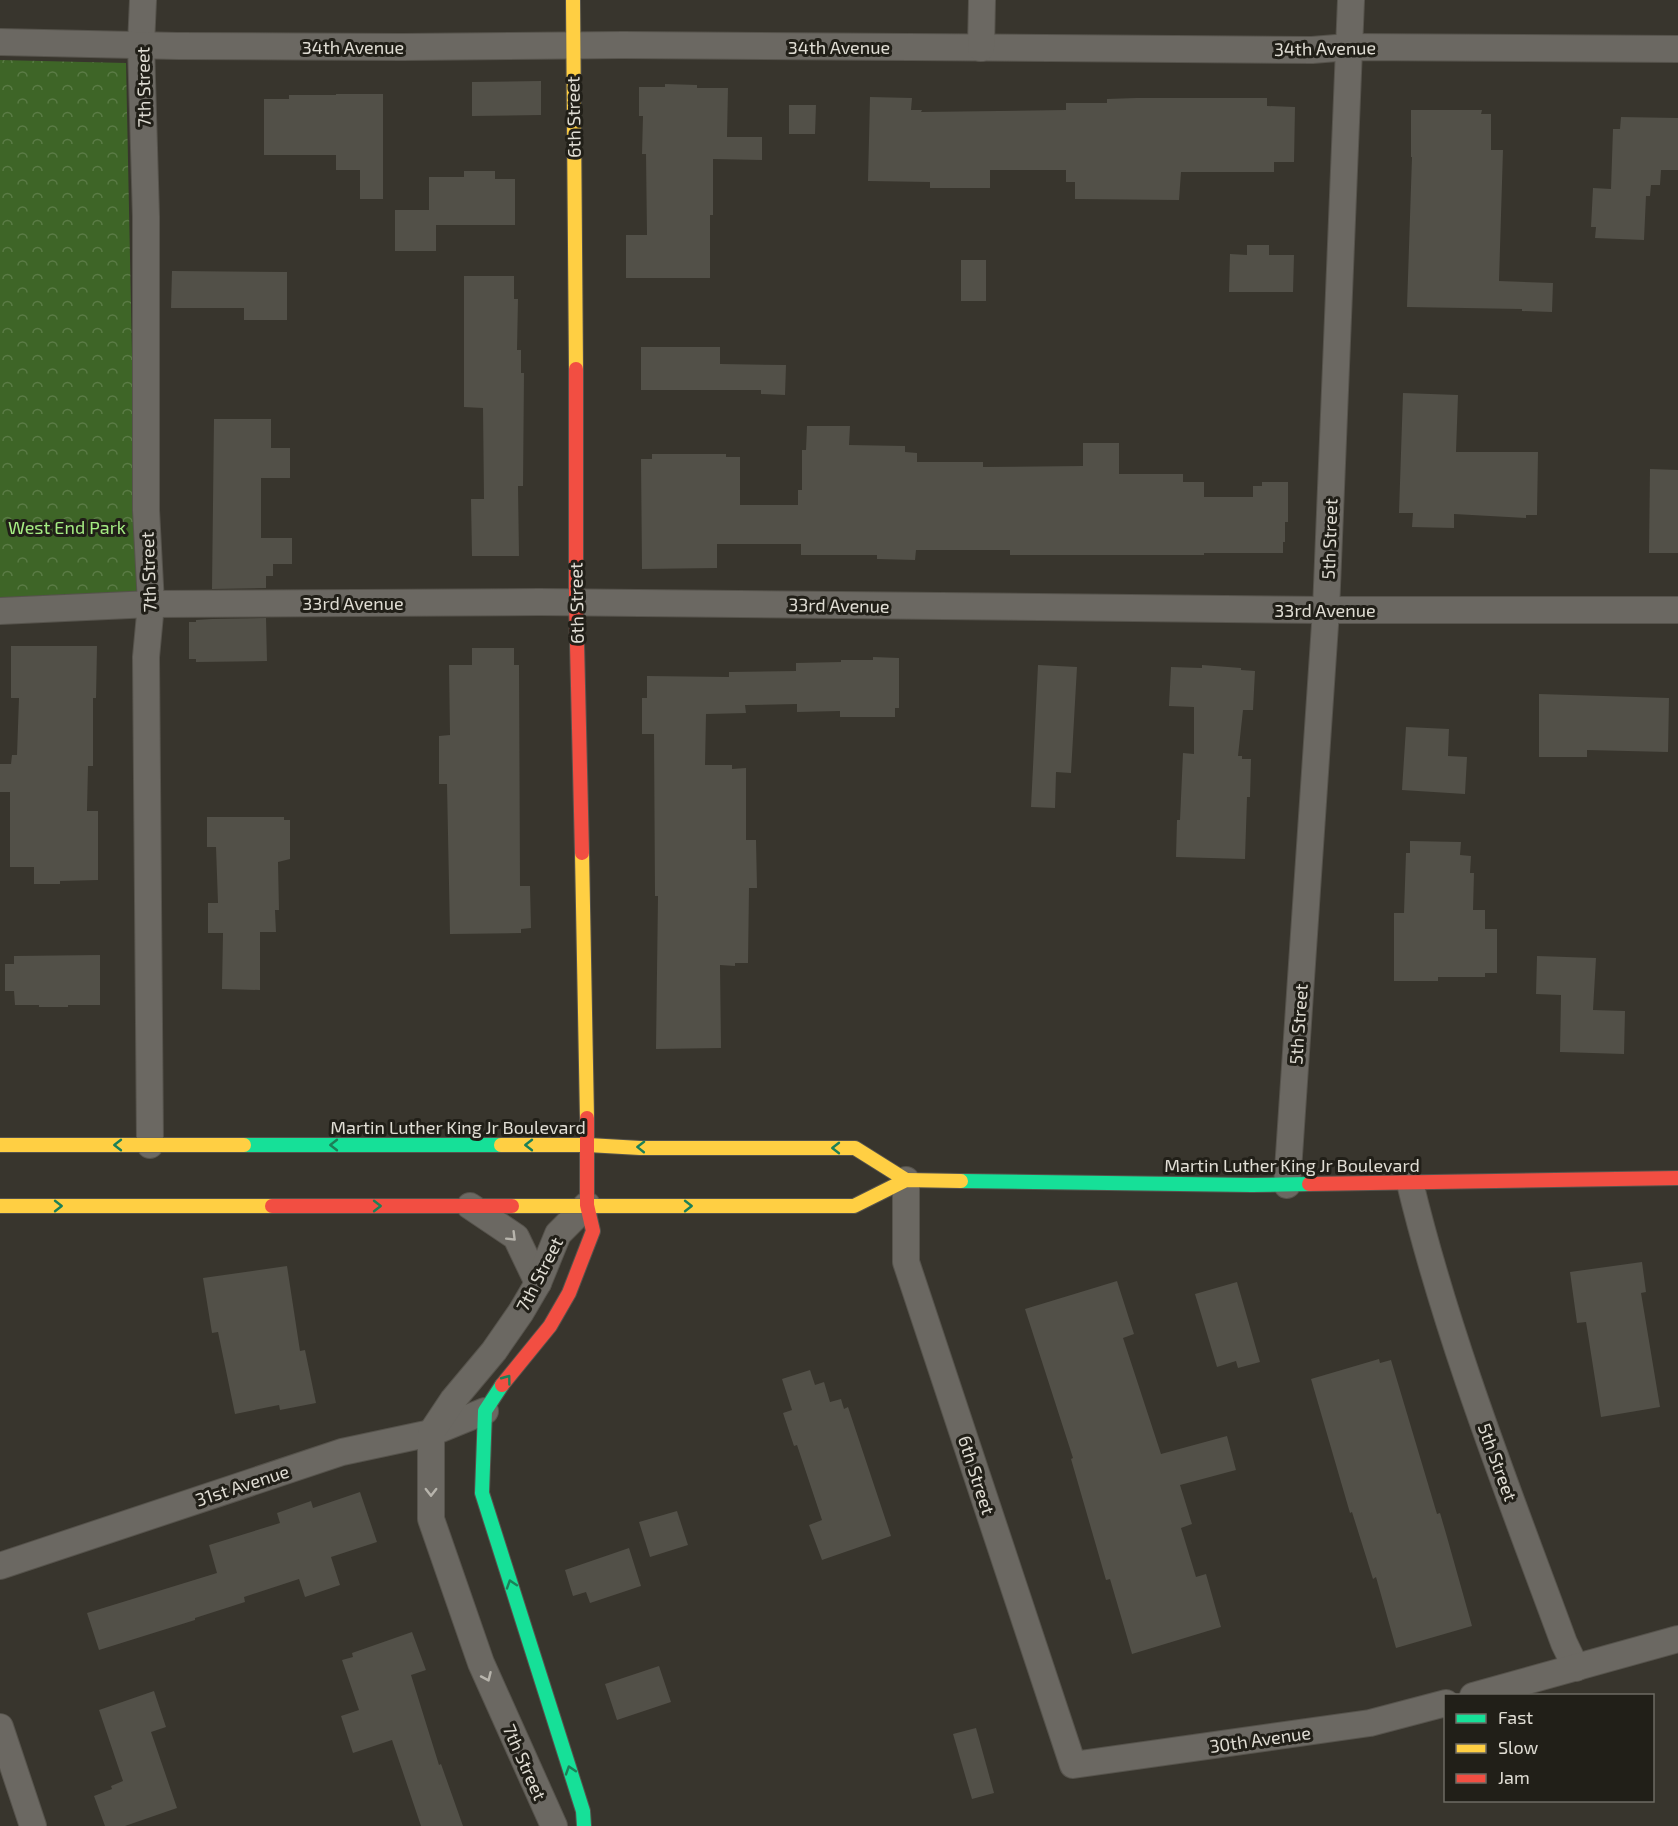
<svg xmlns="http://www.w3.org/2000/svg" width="1678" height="1826" viewBox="0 0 1678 1826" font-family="'Exo 2',sans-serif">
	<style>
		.park { fill: url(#park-crowns) }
		.building { fill: #525048 }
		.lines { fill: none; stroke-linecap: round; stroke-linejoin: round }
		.street-casing { stroke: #56534c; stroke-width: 28 }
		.fast-casing { stroke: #56534c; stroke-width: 16 }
		.slow-casing { stroke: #56534c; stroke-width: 16 }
		.jam-casing { stroke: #56534c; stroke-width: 16 }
		.street { stroke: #6b6862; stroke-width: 26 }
		.fast { stroke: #16e098; stroke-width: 14 }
		.slow { stroke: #ffcf43; stroke-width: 14 }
		.jam { stroke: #f24e42; stroke-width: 14 }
		.oneway { stroke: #1c8058 }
		.oneway2 { stroke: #b7b4ac }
		.labels { text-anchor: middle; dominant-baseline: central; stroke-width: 6; stroke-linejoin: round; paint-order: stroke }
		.street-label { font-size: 18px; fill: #e0ddd4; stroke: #211f18 }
		.park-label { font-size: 18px; fill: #a5ed83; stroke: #211f18 }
	</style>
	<defs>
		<pattern id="park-crowns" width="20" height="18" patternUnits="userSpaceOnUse" patternTransform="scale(1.5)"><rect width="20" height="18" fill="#3e6527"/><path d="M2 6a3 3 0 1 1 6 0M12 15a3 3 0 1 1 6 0" fill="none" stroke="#5a7b45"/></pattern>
	</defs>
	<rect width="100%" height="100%" fill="#38352d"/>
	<polygon class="park" points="0,60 126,63 137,598 0,598"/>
	<g class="building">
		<polygon points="541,81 541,115 472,116 472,82"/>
		<polygon points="665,84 697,85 697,88 728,88 727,137 762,137 762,160 713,159 713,215 710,215 710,278 626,278 626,235 647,235 646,154 642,154 643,116 639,116 639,87 665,87"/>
		<polygon points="336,94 383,94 383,199 360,199 360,170 336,170 336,155 264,155 264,99 289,99 289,95 336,95"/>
		<polygon points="870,97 912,98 911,110 922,110 921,112 1066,110 1066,103 1107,103 1107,99 1136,98 1267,98 1267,106 1295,107 1294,162 1274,162 1274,172 1181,172 1179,200 1075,199 1075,182 1066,182 1066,170 990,170 990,188 930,188 930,182 868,181"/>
		<polygon points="789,105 816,105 815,134 789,134"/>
		<polygon points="1411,110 1482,110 1481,114 1491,114 1491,150 1503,150 1499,281 1553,283 1552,312 1522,311 1522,309 1407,307 1412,157 1411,157"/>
		<polygon points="1621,117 1678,118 1678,170 1661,170 1660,185 1651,185 1650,196 1646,196 1644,240 1595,238 1596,227 1591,227 1593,188 1611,189 1613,129 1620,129"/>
		<polygon points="464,171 495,171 495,179 515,179 515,225 436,225 436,251 395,251 395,210 429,210 429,177 464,177"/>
		<polygon points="1247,245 1269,245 1269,255 1294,255 1293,292 1229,292 1230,254 1247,255"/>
		<rect x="961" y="260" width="25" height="41"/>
		<polygon points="172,271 287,272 287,320 244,320 244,308 171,308"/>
		<polygon points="464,276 514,276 514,299 518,299 517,350 521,350 521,373 524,373 523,486 518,486 519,556 472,556 471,499 484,499 483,408 464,407"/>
		<polygon points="641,347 720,347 720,364 786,365 785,395 761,394 761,390 641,390"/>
		<polygon points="1403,393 1458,395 1456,452 1538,452 1537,515 1526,515 1526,518 1454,514 1454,528 1412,527 1413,513 1399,513"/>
		<polygon points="214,419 271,419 271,448 290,448 290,478 261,478 261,538 292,538 292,564 273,564 273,576 266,576 266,588 212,589"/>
		<polygon points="807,426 850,426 849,445 905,446 905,452 917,453 917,462 983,462 983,467 1083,466 1083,443 1119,443 1119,474 1183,474 1183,482 1204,482 1204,497 1253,497 1253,486 1262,486 1262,482 1288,482 1288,522 1285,522 1285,542 1283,542 1283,553 1204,553 1204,555 1010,555 1010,550 916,550 915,560 877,559 877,555 801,555 801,544 717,544 717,568 642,569 641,459 652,459 652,454 726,454 726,457 740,457 740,505 798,505 798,490 802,490 802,450 806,450"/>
		<polygon points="1650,469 1678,470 1678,553 1649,553"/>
		<polygon points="266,618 267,661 196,662 196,659 189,659 189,622 196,622 196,620 212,619"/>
		<polygon points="11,646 97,646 96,698 93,698 93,766 88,766 87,811 98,811 98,880 60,881 60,884 34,884 34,867 10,867 10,792 0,792 0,764 11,764 12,755 17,755 19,698 11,698"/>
		<polygon points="472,648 514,648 514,665 519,665 520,886 530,886 531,928 521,929 521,933 450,934 447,784 439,784 439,736 450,735 449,665 472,665"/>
		<polygon points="873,657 899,658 899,708 895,708 895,717 840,717 840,711 797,712 797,704 745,705 746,713 706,714 705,765 732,765 732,769 746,768 746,840 756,840 757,888 749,888 748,963 735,963 735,966 720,965 721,1048 656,1049 658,896 655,896 654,734 642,734 642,698 647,698 647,676 729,677 729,672 796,671 796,663 841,662 841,660 873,660"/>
		<polygon points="1038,665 1077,667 1071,773 1056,772 1055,808 1031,807"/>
		<polygon points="1202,665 1241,668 1241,670 1255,671 1253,710 1243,710 1238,756 1242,756 1242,759 1251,759 1250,797 1247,797 1245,859 1176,857 1177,820 1180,820 1183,753 1194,754 1194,707 1169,706 1171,667 1202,668"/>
		<polygon points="1539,694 1669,698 1668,752 1587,750 1587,757 1539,757"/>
		<polygon points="1406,727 1449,729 1448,756 1467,757 1465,794 1402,790"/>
		<polygon points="207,817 284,817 284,820 290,820 290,859 278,862 279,910 275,910 276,932 260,932 260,990 222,989 223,933 208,933 208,903 218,903 216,847 207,847"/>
		<polygon points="1410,841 1461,842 1460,855 1471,856 1470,873 1474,873 1473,910 1485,910 1485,929 1497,929 1497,973 1485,973 1485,977 1438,977 1438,981 1394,981 1394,913 1404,913 1406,853 1410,853"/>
		<polygon points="100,955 100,1005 68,1005 68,1007 39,1007 39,1005 15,1005 14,991 5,991 5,964 14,964 14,956"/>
		<polygon points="1537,956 1596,958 1593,1010 1625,1011 1624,1054 1560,1052 1561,995 1536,994"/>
		<polygon points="1642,1262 1646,1292 1641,1293 1660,1407 1601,1417 1586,1322 1577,1323 1570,1272"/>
		<polygon points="287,1266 300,1351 305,1350 316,1403 280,1410 279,1405 235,1414 218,1332 212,1333 203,1278"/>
		<polygon points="1117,1281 1134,1334 1123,1338 1161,1454 1227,1436 1236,1470 1180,1485 1192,1524 1181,1528 1196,1577 1206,1574 1221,1627 1132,1654 1110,1579 1106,1580 1071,1459 1073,1458 1025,1309"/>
		<polygon points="1237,1282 1260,1362 1238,1368 1236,1361 1217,1367 1195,1294"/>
		<polygon points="1379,1359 1380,1363 1391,1360 1437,1514 1440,1513 1447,1537 1472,1626 1396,1648 1376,1577 1373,1579 1352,1512 1350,1513 1311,1379"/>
		<polygon points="810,1370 815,1385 824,1382 830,1402 841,1399 844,1409 848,1407 891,1536 822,1560 809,1525 822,1520 797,1445 794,1446 783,1413 792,1410 782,1379"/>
		<polygon points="360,1492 377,1542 331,1557 340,1585 305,1597 299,1579 244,1597 245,1602 195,1618 195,1620 99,1650 87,1613 217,1573 209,1545 280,1523 277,1513 311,1501 313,1508"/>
		<polygon points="677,1511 688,1545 650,1557 639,1522"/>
		<polygon points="629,1548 641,1586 590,1603 586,1592 573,1596 565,1570"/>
		<polygon points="412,1632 426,1670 411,1675 439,1765 441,1764 463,1826 421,1826 392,1740 353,1753 341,1716 359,1710 342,1660 353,1657 352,1653"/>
		<polygon points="659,1666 671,1702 617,1720 605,1684"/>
		<polygon points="154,1691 166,1727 151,1732 177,1808 125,1826 105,1826 94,1796 112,1789 111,1786 123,1781 99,1710"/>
		<polygon points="976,1728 994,1793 972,1799 953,1734"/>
	</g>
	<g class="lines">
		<defs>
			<g id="street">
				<polyline points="143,0 141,45 146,217 146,510 151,604 146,657 150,1145"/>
				<polyline points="0,42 178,46 402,47 623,45 1312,50 1349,47 1678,49"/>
				<polyline points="981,48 982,0"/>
				<polyline points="0,611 151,604 540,602 1326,610 1678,610"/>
				<polyline points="906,1180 906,1262 1073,1765 1370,1723 1446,1703"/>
				<path d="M1410,1183c38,157 98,308 154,460l12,25"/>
				<polyline points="1287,1185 1326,610 1351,0"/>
				<polyline points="470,1206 516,1237 538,1283"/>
				<polyline points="0,1566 342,1452 431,1433 485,1411"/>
				<polyline points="1473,1696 1678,1639"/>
				<polyline points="0,1727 33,1826"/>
				<polyline points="554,1826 481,1663 431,1519 431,1433 453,1400 494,1351 521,1312 538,1283 558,1234 587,1205"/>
			</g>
			<g id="fast">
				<polyline points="244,1145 501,1145"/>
				<polyline points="961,1181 1252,1185 1309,1184"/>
				<polyline points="502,1385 485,1411 482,1493 583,1811 584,1826"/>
			</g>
			<g id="slow">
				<polyline points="573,0 576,369"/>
				<polyline points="582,853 587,1118"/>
				<polyline points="0,1145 244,1145"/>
				<polyline points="501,1145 588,1145 640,1148 855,1148 906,1180"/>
				<polyline points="0,1206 272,1206"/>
				<polyline points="512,1206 854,1206 906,1180 961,1181"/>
			</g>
			<g id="jam">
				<polyline points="576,369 576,602 582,853"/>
				<polyline points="1309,1184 1678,1178"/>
				<polyline points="272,1206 512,1206"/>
				<polyline points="502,1385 550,1326 569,1293 593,1231 587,1205 587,1118"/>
			</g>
		</defs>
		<use href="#street" class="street-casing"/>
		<use href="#fast" class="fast-casing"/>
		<use href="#slow" class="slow-casing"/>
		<use href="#jam" class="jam-casing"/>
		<use href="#street" class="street"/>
		<use href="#fast" class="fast"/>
		<use href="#slow" class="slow"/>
		<use href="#jam" class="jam"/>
	</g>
	<defs><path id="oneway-chevron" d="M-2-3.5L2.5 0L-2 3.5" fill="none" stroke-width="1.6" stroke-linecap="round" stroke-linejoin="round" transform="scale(1.5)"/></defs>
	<g class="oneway">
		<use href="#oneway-chevron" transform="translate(118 1145) rotate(180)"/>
		<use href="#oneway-chevron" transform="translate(334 1145) rotate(-180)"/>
		<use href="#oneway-chevron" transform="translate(529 1145) rotate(180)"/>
		<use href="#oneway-chevron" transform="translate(641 1147) rotate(-179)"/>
		<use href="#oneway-chevron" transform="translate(836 1148) rotate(180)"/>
		<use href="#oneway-chevron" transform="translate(58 1206)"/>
		<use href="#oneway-chevron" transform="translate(377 1206)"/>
		<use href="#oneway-chevron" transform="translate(688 1206)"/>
		<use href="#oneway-chevron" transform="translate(507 1379) rotate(-53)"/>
		<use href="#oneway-chevron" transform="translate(511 1584) rotate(-108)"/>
		<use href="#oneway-chevron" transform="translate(570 1770) rotate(-108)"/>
	</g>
	<g class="oneway2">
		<use href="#oneway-chevron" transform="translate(512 1237) rotate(45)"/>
		<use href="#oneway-chevron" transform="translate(431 1492) rotate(90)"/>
		<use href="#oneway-chevron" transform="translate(487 1677) rotate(66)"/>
	</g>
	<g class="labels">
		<g class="street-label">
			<text x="353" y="47">34th Avenue</text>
			<text x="839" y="47">34th Avenue</text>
			<text transform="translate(1325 48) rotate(-1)">34th Avenue</text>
			<text transform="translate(143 87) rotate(-91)">7th Street</text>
			<text transform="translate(573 117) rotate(-91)">6th Street</text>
			<text transform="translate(1329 539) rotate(-88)">5th Street</text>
			<text transform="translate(148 572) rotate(-92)">7th Street</text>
			<text x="353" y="603">33rd Avenue</text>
			<text transform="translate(576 603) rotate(-91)">6th Street</text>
			<text transform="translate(839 605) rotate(1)">33rd Avenue</text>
			<text x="1325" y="610">33rd Avenue</text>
			<text transform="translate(1298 1024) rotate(-86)">5th Street</text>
			<text x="458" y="1127">Martin Luther King Jr Boulevard</text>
			<text x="1292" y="1165">Martin Luther King Jr Boulevard</text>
			<text transform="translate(539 1274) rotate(-63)">7th Street</text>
			<text transform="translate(1498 1462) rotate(70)">5th Street</text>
			<text transform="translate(977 1475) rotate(72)">6th Street</text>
			<text transform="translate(242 1485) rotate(-18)">31st Avenue</text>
			<text transform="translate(1260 1739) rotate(-8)">30th Avenue</text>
			<text transform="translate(525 1762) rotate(66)">7th Street</text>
		</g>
		<g class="park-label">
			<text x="67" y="527">West End Park</text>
		</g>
	</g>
	<rect x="1444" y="1694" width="210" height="108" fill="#211f18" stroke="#6d6b63" stroke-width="1.5"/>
	<rect x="1456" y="1714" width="30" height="9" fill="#16e098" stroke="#6d6b63" stroke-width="1.5"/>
	<text x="1498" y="1724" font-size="18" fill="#e0ddd4">Fast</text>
	<rect x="1456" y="1744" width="30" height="9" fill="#ffcf43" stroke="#6d6b63" stroke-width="1.5"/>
	<text x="1498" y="1754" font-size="18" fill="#e0ddd4">Slow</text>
	<rect x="1456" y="1774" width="30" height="9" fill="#f24e42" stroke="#6d6b63" stroke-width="1.5"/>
	<text x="1498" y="1784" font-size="18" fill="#e0ddd4">Jam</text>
</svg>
